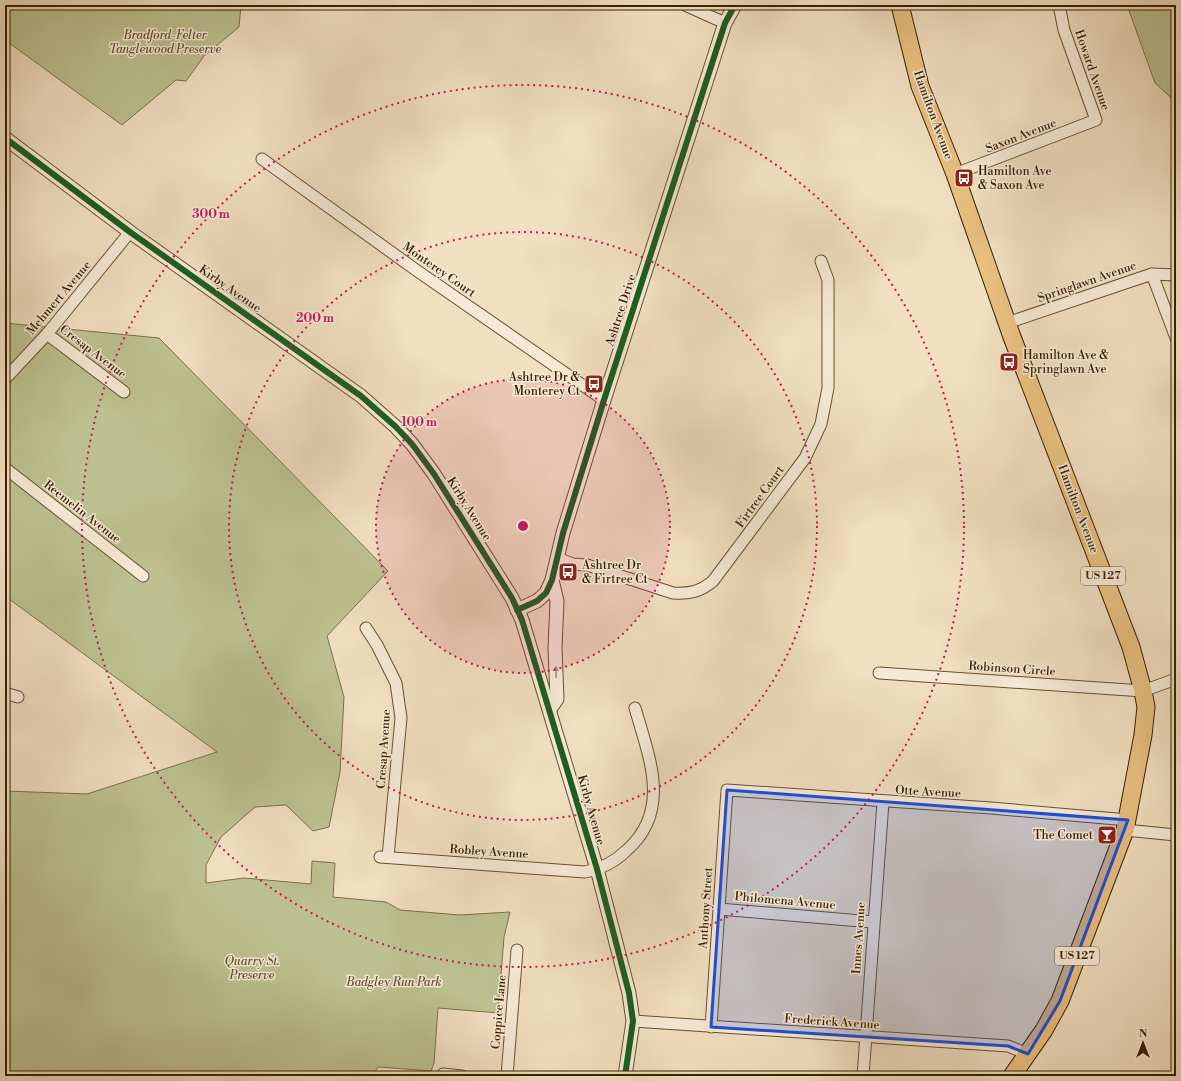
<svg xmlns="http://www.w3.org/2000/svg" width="1181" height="1081" viewBox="0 0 1181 1081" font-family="'Libre Bodoni',serif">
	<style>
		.green { fill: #bdc191; stroke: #7c7049 }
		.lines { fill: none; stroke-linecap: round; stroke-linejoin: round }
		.minor-casing { stroke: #685031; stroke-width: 13 }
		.tertiary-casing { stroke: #685031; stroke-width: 15 }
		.primary-casing { stroke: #3a2001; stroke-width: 19 }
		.minor { stroke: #f6ead7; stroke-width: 11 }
		.tertiary { stroke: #f6ead7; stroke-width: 13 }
		.primary { stroke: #e8c080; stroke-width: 17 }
		.cycleway-casing { stroke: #f6ead7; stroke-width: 8 }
		.cycleway { stroke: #1b5e20; stroke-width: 6 }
		.oneway { fill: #a18f77 }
		.marked { fill: #1d4ed8; fill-opacity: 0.2; stroke: #1d4ed8; stroke-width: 3; stroke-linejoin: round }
		.ring { fill: none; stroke: #c2185b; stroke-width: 2; stroke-dasharray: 2 4 }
		.labels { text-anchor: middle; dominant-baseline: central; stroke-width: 3; stroke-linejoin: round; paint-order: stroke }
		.shield { fill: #f6ead7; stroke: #725d41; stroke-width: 1 }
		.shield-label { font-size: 11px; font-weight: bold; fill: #3a2001 }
		.park-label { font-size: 12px; font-style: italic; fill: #61502c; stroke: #f6ead7 }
		.street-label { font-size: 12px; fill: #3a2001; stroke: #f6ead7 }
		.poi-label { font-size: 12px; fill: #3a2001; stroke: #f6ead7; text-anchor: start }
		.centre { fill: #c2185b; stroke: #f6ead7; stroke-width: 2 }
		.ring-label { font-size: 12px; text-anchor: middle; font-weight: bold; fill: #c2185b; stroke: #f6ead7; stroke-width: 3; stroke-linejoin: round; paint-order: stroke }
	</style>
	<rect width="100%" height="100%" fill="#f1dfc1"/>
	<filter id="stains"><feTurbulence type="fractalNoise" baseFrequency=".005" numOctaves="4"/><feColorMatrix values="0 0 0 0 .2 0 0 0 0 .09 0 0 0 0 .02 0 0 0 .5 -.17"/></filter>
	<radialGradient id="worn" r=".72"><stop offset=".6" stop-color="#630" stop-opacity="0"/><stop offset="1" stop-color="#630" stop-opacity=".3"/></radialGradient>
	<g class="green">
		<polygon points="5,5 241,5 239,27 204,56 186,81 176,80 122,125 5,40"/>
		<polygon points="1127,5 1164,5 1176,11 1176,102 1155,83"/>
		<polygon points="5,323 159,338 388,571 327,636 344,697 340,772 329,827 313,831 286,805 255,807 221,837 206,865 206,883 244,878 311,884 312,861 335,863 333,897 386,902 400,910 460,915 510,912 504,937 498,1013 438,1008 434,1063 431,1071 379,1067 370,1076 5,1076 5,791 87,794 217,752 5,596"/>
	</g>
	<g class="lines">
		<defs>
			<g id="minor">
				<polyline points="685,5 725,23"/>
				<polyline points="262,159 416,270 604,400"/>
				<polyline points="955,174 1096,120 1064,30 1059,5"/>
				<polyline points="1152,274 1176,338"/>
				<polyline points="1007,323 1152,274 1176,275"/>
				<polyline points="47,334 124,392"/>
				<polyline points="5,379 47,334 130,232"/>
				<polyline points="5,468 143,576"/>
				<path d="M557,558l16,6 14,1 86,28c16,1 27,-1 40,-12l92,-123 16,-34 7,-36v-108l-7,-19"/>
				<polyline points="366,628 377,645 396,683 401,718 388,857"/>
				<polyline points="879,673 1143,691 1176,679"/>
				<polyline points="5,693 18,697"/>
				<polyline points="1125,830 1176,835"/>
				<path d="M380,857l205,15c15,-3 31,-11 42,-22 45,-40 22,-93 8,-142"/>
				<polyline points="719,909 873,922"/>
				<polyline points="633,1021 1008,1046 1028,1054"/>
				<polyline points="711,1027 727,790 991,808 1128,820"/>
				<polyline points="442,1076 443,1074 462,1076"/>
				<polyline points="507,1076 517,950"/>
				<polyline points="863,1076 883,802"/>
			</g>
			<g id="tertiary">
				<polyline points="5,138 130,232 361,396 396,427 412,444 434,474 512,598 522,620 597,869 629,993 633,1021 625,1076"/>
				<polyline points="517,610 537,601 546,593 552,580 563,533 604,400 725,23 735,5"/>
				<polyline points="550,709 557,699 555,648 557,601 552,580"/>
			</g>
			<polyline id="primary" points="900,5 920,86 955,174 1012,337 1131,647 1143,691 1146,707 1143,735 1125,830 1060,1001 1044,1030 1012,1076"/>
		</defs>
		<use href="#minor" class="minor-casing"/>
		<use href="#tertiary" class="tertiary-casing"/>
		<use href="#primary" class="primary-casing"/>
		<use href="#minor" class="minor"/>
		<use href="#tertiary" class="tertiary"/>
		<use href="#primary" class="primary"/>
		<defs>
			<g id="cycleway">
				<polyline points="5,138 130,232 361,396 396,427 412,444 434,474 512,598 522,620 597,869 629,993 633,1021 625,1076"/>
				<polyline points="517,610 537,601 546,593 552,580 563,533 604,400 725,23 735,5"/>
			</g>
		</defs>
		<use href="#cycleway" class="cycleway-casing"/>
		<use href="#cycleway" class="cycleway"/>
	</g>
	<defs><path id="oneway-solid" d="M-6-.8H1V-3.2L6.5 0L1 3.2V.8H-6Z"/></defs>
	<use class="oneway" href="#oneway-solid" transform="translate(556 672) rotate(-92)"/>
	<path class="marked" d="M727,790l401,30 -68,181 -32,53 -20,-8 -297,-19z"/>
	<circle cx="523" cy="526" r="147" fill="#c2185b" fill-opacity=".12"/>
	<g class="ring">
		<circle cx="523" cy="526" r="147"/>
		<circle cx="523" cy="526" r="294"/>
		<circle cx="523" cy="526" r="441"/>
	</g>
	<defs>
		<symbol id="bus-square" viewBox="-11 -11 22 22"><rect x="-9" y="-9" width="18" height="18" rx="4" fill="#8f2418" stroke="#f6ead7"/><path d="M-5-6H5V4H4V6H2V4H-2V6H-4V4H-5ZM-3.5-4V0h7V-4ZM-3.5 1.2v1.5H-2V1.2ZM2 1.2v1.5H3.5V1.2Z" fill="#fff"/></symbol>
		<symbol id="bar-square" viewBox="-11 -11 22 22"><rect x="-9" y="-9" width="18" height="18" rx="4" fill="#8f2418" stroke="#f6ead7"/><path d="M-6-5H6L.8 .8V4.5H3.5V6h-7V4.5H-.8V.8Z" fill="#fff"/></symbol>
	</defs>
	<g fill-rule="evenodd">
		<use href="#bus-square" x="953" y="167" width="22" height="22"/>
		<use href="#bus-square" x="998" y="351" width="22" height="22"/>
		<use href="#bus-square" x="583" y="373" width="22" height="22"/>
		<use href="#bus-square" x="557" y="561" width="22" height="22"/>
		<use href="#bar-square" x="1096" y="824" width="22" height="22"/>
	</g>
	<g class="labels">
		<g class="shield">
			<rect x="1081" y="567" width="44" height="18" rx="3"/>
			<rect x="1055" y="947" width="44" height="18" rx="3"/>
		</g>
		<g class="shield-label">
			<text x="1103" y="576">US 127</text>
			<text x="1077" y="956">US 127</text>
		</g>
		<g class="park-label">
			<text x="165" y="35">Bradford-Felter<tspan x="165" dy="14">Tanglewood Preserve</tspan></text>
			<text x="252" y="961">Quarry St.<tspan x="252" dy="14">Preserve</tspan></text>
			<text x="394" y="982">Badgley Run Park</text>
		</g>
		<g class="street-label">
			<text transform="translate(1092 70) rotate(71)">Howard Avenue</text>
			<text transform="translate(933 115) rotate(70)">Hamilton Avenue</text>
			<text transform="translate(1021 136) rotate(-21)">Saxon Avenue</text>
			<text transform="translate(439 270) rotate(35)">Monterey Court</text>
			<text transform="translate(1087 282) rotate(-19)">Springlawn Avenue</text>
			<text transform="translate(230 289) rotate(35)">Kirby Avenue</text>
			<text transform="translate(59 298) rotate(-50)">Mehmert Avenue</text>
			<text transform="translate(621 310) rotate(-72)">Ashtree Drive</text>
			<text transform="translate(93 352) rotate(37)">Cresap Avenue</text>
			<text transform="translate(760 497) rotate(-54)">Firtree Court</text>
			<text transform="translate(469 509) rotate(58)">Kirby Avenue</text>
			<text transform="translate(1078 509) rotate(69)">Hamilton Avenue</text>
			<text transform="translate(82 512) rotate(38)">Reemelin Avenue</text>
			<text transform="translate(1012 669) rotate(4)">Robinson Circle</text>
			<text transform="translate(384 749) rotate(-86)">Cresap Avenue</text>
			<text transform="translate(928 792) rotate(3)">Otte Avenue</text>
			<text transform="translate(591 810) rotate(74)">Kirby Avenue</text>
			<text transform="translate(489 852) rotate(4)">Robley Avenue</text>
			<text transform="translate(785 901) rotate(5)">Philomena Avenue</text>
			<text transform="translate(706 908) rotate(-86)">Anthony Street</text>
			<text transform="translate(859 938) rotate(-86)">Innes Avenue</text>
			<text transform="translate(499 1012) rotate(-85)">Coppice Lane</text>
			<text transform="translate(832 1022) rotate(4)">Frederick Avenue</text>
		</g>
		<g class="poi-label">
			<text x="978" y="171">Hamilton Ave<tspan x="978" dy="14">&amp; Saxon Ave</tspan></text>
			<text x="1023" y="355">Hamilton Ave &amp;<tspan x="1023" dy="14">Springlawn Ave</tspan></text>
			<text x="580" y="377" text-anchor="end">Ashtree Dr &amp;<tspan x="580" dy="14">Monterey Ct</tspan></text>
			<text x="582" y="565">Ashtree Dr<tspan x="582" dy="14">&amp; Firtree Ct</tspan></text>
			<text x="1093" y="835" text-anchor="end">The Comet</text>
		</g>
	</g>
	<circle cx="523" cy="526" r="6" class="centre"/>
	<g class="ring-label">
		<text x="211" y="218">300 m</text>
		<text x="315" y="322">200 m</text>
		<text x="419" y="426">100 m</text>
	</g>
	<rect width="1181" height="1081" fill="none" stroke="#f1dfc1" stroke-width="20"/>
	<rect x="6" y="6" width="1169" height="1069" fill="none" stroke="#3a2001" stroke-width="2"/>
	<rect x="10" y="10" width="1161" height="1061" fill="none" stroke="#3a2001"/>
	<g transform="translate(1143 1043)" stroke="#f6ead7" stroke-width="3" paint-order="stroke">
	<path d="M0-3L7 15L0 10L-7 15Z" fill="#3a2001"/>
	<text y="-6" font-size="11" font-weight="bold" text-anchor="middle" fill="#3a2001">N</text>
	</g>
	<rect width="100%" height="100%" filter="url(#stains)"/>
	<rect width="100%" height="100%" fill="url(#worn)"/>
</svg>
